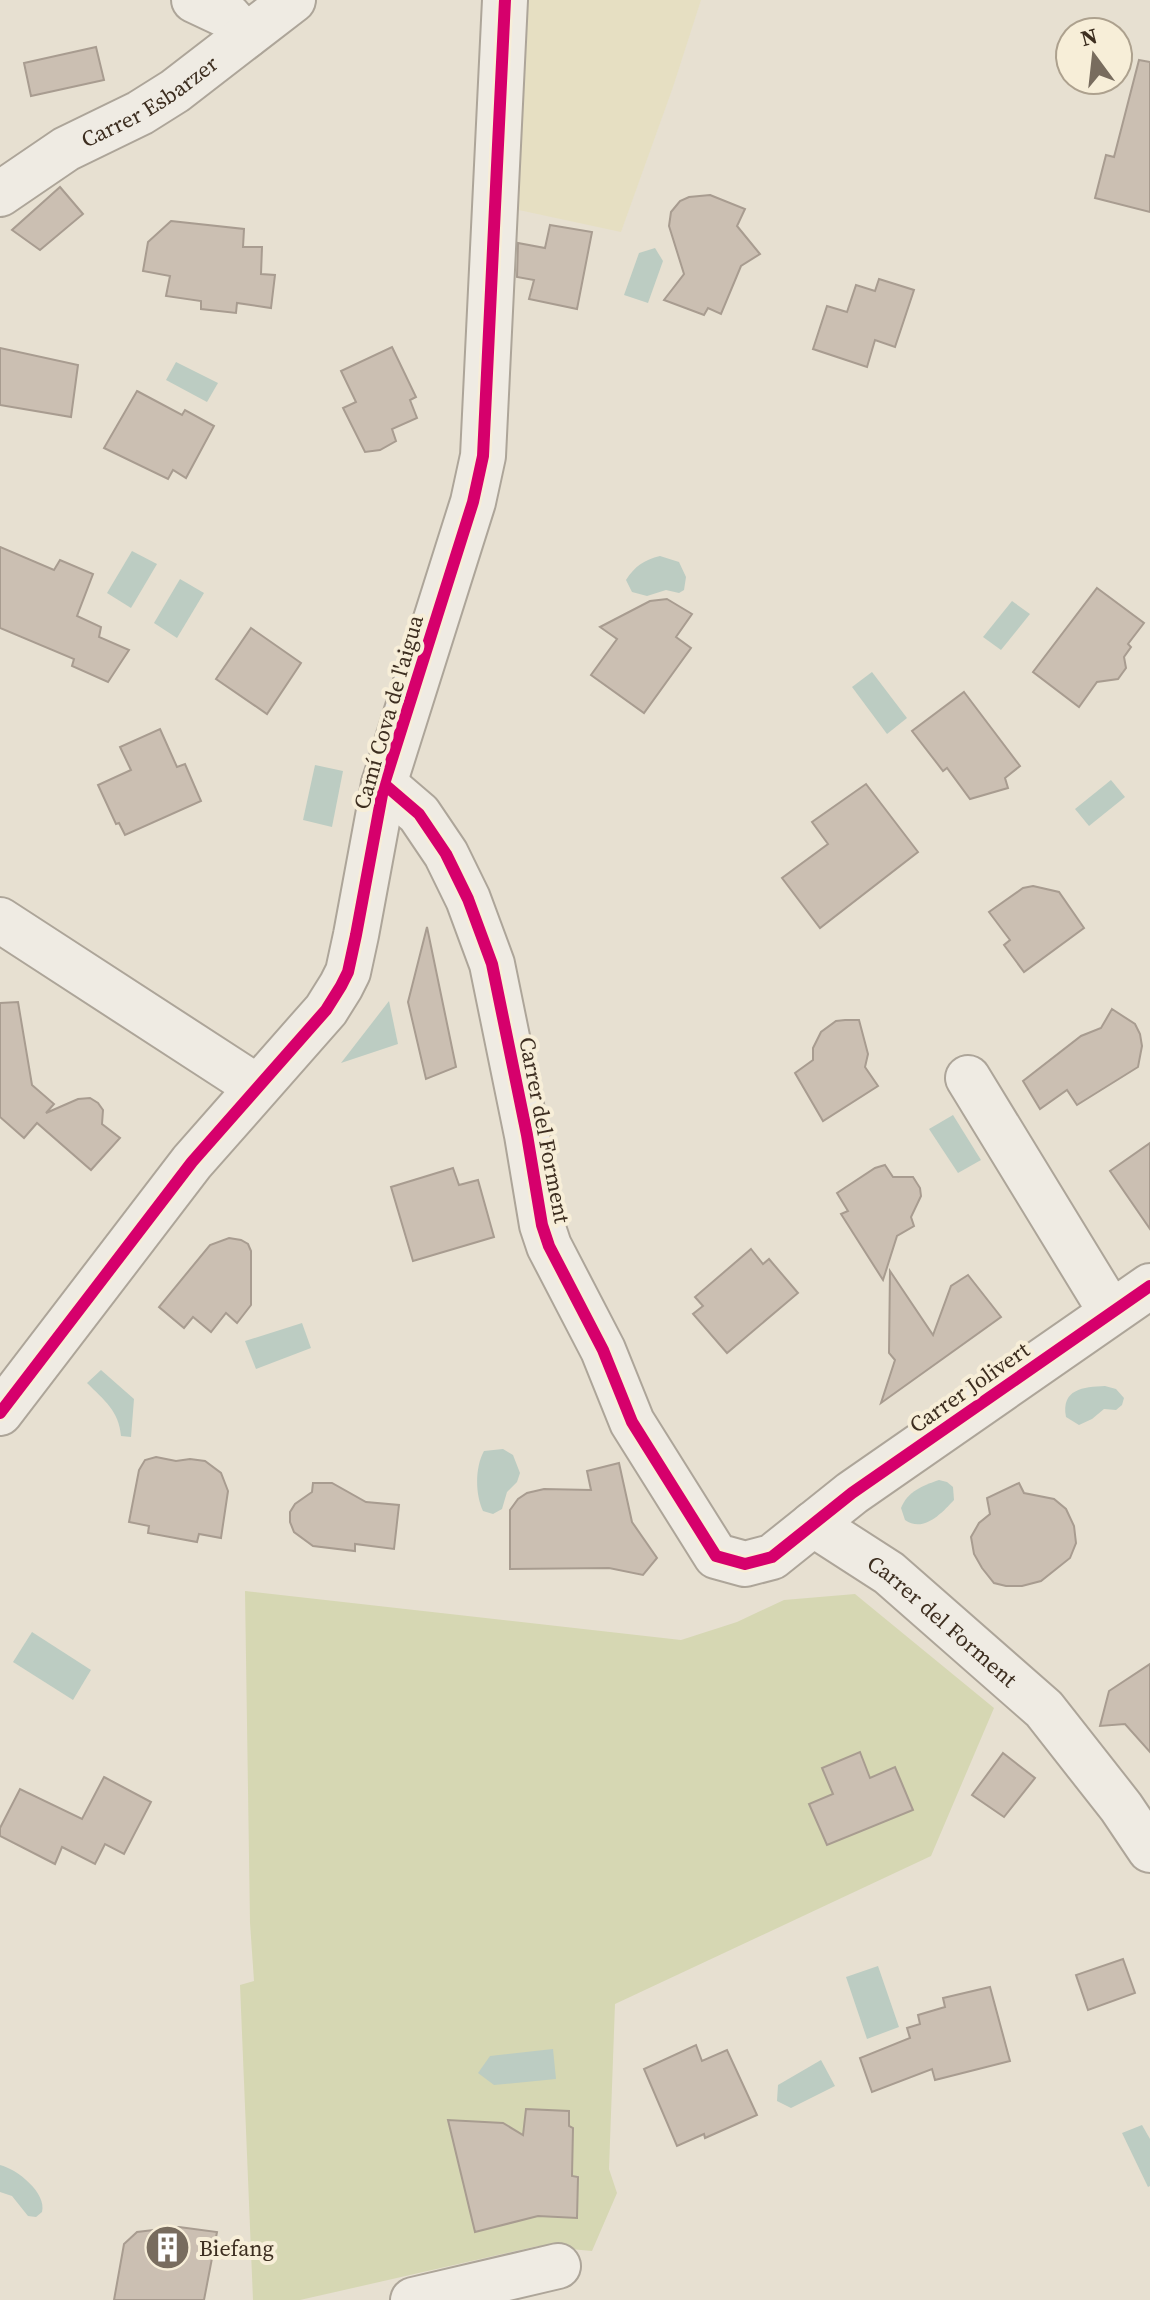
<svg xmlns="http://www.w3.org/2000/svg" width="1150" height="2300" viewBox="0 0 1150 2300" font-family="'Source Serif 4',serif">
	<style>
		.farmland { fill: #e6dfc2 }
		.green { fill: #d6d7b3 }
		.water { fill: #bcccc2 }
		.building { fill: #cbbfb2; stroke: #a89c90; stroke-width: 2 }
		.lines { fill: none; stroke-linecap: round; stroke-linejoin: round }
		.minor-casing { stroke: #ada599; stroke-width: 48 }
		.minor { stroke: #efebe3; stroke-width: 44 }
		.cycleway-casing { stroke: #f7eed8; stroke-width: 17 }
		.cycleway { stroke: #d6006c; stroke-width: 12 }
		.labels { text-anchor: middle; dominant-baseline: central; stroke-width: 8; stroke-linejoin: round; paint-order: stroke }
		.street-label { font-size: 22px; fill: #3d2e20; stroke: #f7eed8 }
		.poi-label { font-size: 22px; fill: #3d2e20; stroke: #f7eed8; text-anchor: start }
	</style>
	<rect width="100%" height="100%" fill="#e7e0d1"/>
	<polygon class="farmland" points="526,0 701,0 673,87 621,232 514,209"/>
	<polygon class="green" points="245,1591 681,1640 737,1622 784,1600 855,1594 994,1708 931,1856 615,2004 609,2169 617,2193 592,2251 538,2246 300,2300 253,2300 240,1985 254,1981 250,1923"/>
	<g class="water">
		<polygon points="655,248 663,261 648,303 624,295 639,253"/>
		<polygon points="176,362 218,383 207,402 166,380"/>
		<polygon points="132,551 157,564 131,608 107,593"/>
		<path d="M660,556l19,6 7,15 -2,13 -5,3 -13,-3 -19,6 -15,-4 -6,-12c9,-14 18,-20 34,-24z"/>
		<polygon points="180,579 204,593 177,638 154,623"/>
		<polygon points="1012,601 1030,614 1001,650 983,637"/>
		<polygon points="872,672 907,718 887,734 852,687"/>
		<polygon points="315,765 343,771 332,827 303,820"/>
		<polygon points="1111,780 1125,797 1089,826 1075,809"/>
		<polygon points="389,1001 398,1044 341,1063"/>
		<polygon points="953,1115 981,1160 958,1173 929,1129"/>
		<polygon points="302,1323 311,1348 256,1369 245,1341"/>
		<path d="M101,1370l33,29 -3,38 -10,-1c-2,-25 -17,-36 -34,-53z"/>
		<path d="M1105,1386l11,3 8,9 -2,7 -6,5 -12,-1 -12,10 -13,6 -13,-8c-5,-28 17,-30 39,-31z"/>
		<path d="M503,1449l10,6 7,18 -3,9 -10,10 -5,17 -9,5 -10,-3c-8,-17 -8,-44 1,-60z"/>
		<path d="M939,1480l8,2 6,5 1,13c-13,14 -31,33 -49,20l-4,-12c7,-17 21,-22 38,-28z"/>
		<polygon points="32,1632 91,1670 73,1700 13,1662"/>
		<polygon points="878,1966 899,2027 867,2039 846,1977"/>
		<polygon points="553,2049 556,2079 494,2085 478,2073 490,2056"/>
		<polygon points="821,2060 835,2086 791,2108 777,2101 778,2085"/>
		<polygon points="1142,2125 1150,2139 1150,2186 1148,2187 1122,2133"/>
		<path d="M0,2165c17,4 47,28 42,47l-6,5 -8,-1 -16,-20 -12,-4z"/>
	</g>
	<g class="building">
		<polygon points="96,47 104,80 31,96 24,63"/>
		<polygon points="1139,60 1150,62 1150,212 1095,198 1106,155 1114,157"/>
		<polygon points="60,187 83,214 40,250 12,230"/>
		<polygon points="710,195 745,209 737,226 760,254 741,266 721,314 708,308 704,315 664,300 684,274 669,226 671,212 680,201 689,197"/>
		<polygon points="171,221 244,229 243,247 262,247 261,274 275,275 271,308 237,303 236,313 201,309 201,301 166,296 170,276 143,271 148,242"/>
		<polygon points="550,225 592,232 577,309 529,299 534,280 517,277 518,243 545,248"/>
		<polygon points="879,279 914,290 895,347 875,340 867,367 813,349 827,306 847,312 856,285 875,291"/>
		<polygon points="392,347 416,397 410,400 417,418 392,429 396,441 380,450 365,452 343,408 356,402 341,371"/>
		<polygon points="0,348 78,365 71,417 0,405"/>
		<polygon points="137,391 182,415 185,410 214,426 186,478 173,470 168,479 104,448"/>
		<polygon points="0,547 54,570 60,560 93,574 77,616 101,627 99,637 129,650 108,682 72,666 74,659 0,628"/>
		<polygon points="1097,588 1144,623 1128,644 1131,647 1124,657 1126,668 1118,679 1097,682 1079,707 1033,672"/>
		<polygon points="667,599 692,614 676,637 691,648 644,713 591,675 617,639 600,627 650,601"/>
		<polygon points="251,628 301,663 267,714 216,679"/>
		<polygon points="964,692 1020,766 1005,778 1008,788 970,799 947,768 943,771 912,731"/>
		<polygon points="160,729 177,767 185,764 201,801 125,835 119,823 116,824 98,785 131,770 120,747"/>
		<polygon points="866,784 918,852 820,928 782,878 828,844 812,822"/>
		<polygon points="1033,886 1059,892 1084,928 1024,972 1004,945 1010,940 989,912 1023,888"/>
		<polygon points="427,927 456,1067 426,1079 408,1002"/>
		<polygon points="18,1002 32,1085 54,1104 46,1113 78,1099 90,1098 98,1103 103,1110 102,1124 120,1138 91,1170 37,1123 24,1138 0,1117 0,1003"/>
		<polygon points="1112,1009 1135,1024 1140,1034 1142,1046 1138,1067 1077,1105 1067,1090 1040,1109 1023,1081 1081,1036 1101,1028"/>
		<polygon points="845,1020 859,1020 868,1054 865,1067 878,1086 823,1121 795,1073 813,1060 813,1048 821,1032 836,1021"/>
		<polygon points="1150,1143 1150,1229 1110,1171"/>
		<polygon points="885,1165 893,1177 913,1177 920,1188 921,1196 911,1217 914,1226 897,1236 883,1280 841,1214 848,1211 837,1193 875,1168"/>
		<polygon points="453,1168 459,1185 478,1180 494,1237 413,1261 391,1187"/>
		<polygon points="229,1238 241,1240 248,1244 251,1251 251,1305 237,1323 226,1313 211,1332 193,1317 184,1328 159,1307 210,1245"/>
		<polygon points="751,1249 763,1264 769,1259 798,1293 727,1353 693,1314 703,1306 695,1297"/>
		<polygon points="890,1271 933,1335 951,1286 968,1275 1001,1317 881,1403 895,1360 889,1353"/>
		<polygon points="156,1457 176,1461 190,1459 205,1461 221,1473 228,1491 221,1538 199,1534 197,1542 148,1533 149,1526 129,1522 139,1470 145,1460"/>
		<polygon points="619,1463 632,1522 657,1558 643,1575 609,1568 510,1569 510,1510 518,1499 527,1493 544,1489 591,1490 587,1471"/>
		<polygon points="313,1483 332,1483 366,1502 399,1505 394,1549 355,1544 355,1551 313,1546 294,1532 290,1522 290,1512 295,1504 312,1492"/>
		<polygon points="1019,1483 1024,1493 1054,1499 1066,1509 1074,1526 1076,1543 1070,1558 1041,1581 1022,1586 1006,1586 994,1583 982,1568 974,1554 971,1537 979,1523 990,1514 987,1498"/>
		<polygon points="1150,1664 1150,1752 1125,1724 1100,1726 1109,1691"/>
		<polygon points="860,1752 870,1778 895,1767 913,1810 827,1845 809,1804 833,1794 822,1768"/>
		<polygon points="1003,1753 1035,1778 1004,1817 972,1795"/>
		<polygon points="104,1777 151,1802 124,1854 105,1844 95,1864 62,1847 55,1864 0,1836 0,1828 20,1789 82,1819"/>
		<polygon points="1123,1959 1135,1993 1088,2010 1076,1975"/>
		<polygon points="990,1987 1010,2061 935,2080 932,2069 872,2092 860,2058 910,2038 907,2028 920,2024 918,2015 945,2007 943,1998"/>
		<polygon points="696,2045 702,2061 727,2050 757,2115 705,2138 704,2134 677,2146 644,2069"/>
		<polygon points="526,2109 569,2111 569,2126 573,2128 572,2176 578,2177 577,2218 538,2216 475,2232 448,2120 503,2123 523,2135"/>
		<polygon points="179,2227 217,2232 204,2300 114,2300 124,2244 137,2232"/>
	</g>
	<g class="lines">
		<defs>
			<g id="minor">
				<polyline points="194,0 228,16 246,36"/>
				<path id="s1" d="M0,194l66,-45 74,-36 35,-22 118,-91"/>
				<polyline points="384,784 419,814 446,854 468,899 492,964 527,1135 542,1225 549,1246 603,1350 632,1422 716,1556 745,1564 772,1557 852,1493 1150,1286"/>
				<polyline points="0,920 257,1087"/>
				<polyline points="968,1078 1111,1312"/>
				<polyline points="0,1413 192,1162 326,1010 341,986 348,972 356,935 384,784 473,502 483,456 505,0"/>
				<path id="s2" d="M813,1524l76,49 155,136 77,98 29,43"/>
				<polyline points="413,2300 558,2266"/>
			</g>
		</defs>
		<use href="#minor" class="minor-casing"/>
		<use href="#minor" class="minor"/>
		<defs>
			<g id="cycleway">
				<polyline points="384,784 419,814 446,854 468,899 492,964 527,1135 542,1225 549,1246 603,1350 632,1422 716,1556 745,1564 772,1557 852,1493 1150,1286"/>
				<polyline points="0,1413 192,1162 326,1010 341,986 348,972 356,935 384,784 473,502 483,456 505,0"/>
			</g>
		</defs>
		<use href="#cycleway" class="cycleway-casing"/>
		<use href="#cycleway" class="cycleway"/>
	</g>
	<defs>
		<symbol id="building-disc" viewBox="-11 -11 22 22"><circle r="9.5" fill="#786c5e" stroke="#f7eed8"/><path d="M-4-6H4V6H1V3H-1V6H-4ZM-2.5-4.3h1.7v1.8h-1.7ZM.8-4.3h1.7v1.8H.8ZM-2.5-1h1.7V.8h-1.7ZM.8-1h1.7V.8H.8Z" fill="#fff"/></symbol>
	</defs>
	<g fill-rule="evenodd">
		<use href="#building-disc" x="142" y="2222" width="51" height="51"/>
	</g>
	<g class="labels">
		<g class="street-label">
			<text stroke="none"><textPath href="#s1" startOffset="176">Carrer Esbarzer</textPath></text>
			<text transform="translate(388 712) rotate(-74)">Camí Cova de l'aigua</text>
			<text transform="translate(545 1130) rotate(79)">Carrer del Forment</text>
			<text transform="translate(969 1387) rotate(-35)">Carrer Jolivert</text>
			<text stroke="none"><textPath href="#s2" startOffset="162">Carrer del Forment</textPath></text>
		</g>
		<g class="poi-label">
			<text x="199" y="2248">Biefang</text>
		</g>
	</g>
	<g transform="translate(1094 56) rotate(345)"><circle r="38" fill="#f7eed8" stroke="#ada18e" stroke-width="2"/>
	<path d="M0-6L14 30L0 20L-14 30Z" fill="#786c5e"/>
	<text y="-12" font-size="22" font-weight="bold" text-anchor="middle" fill="#3d2e20">N</text>
	</g>
</svg>
